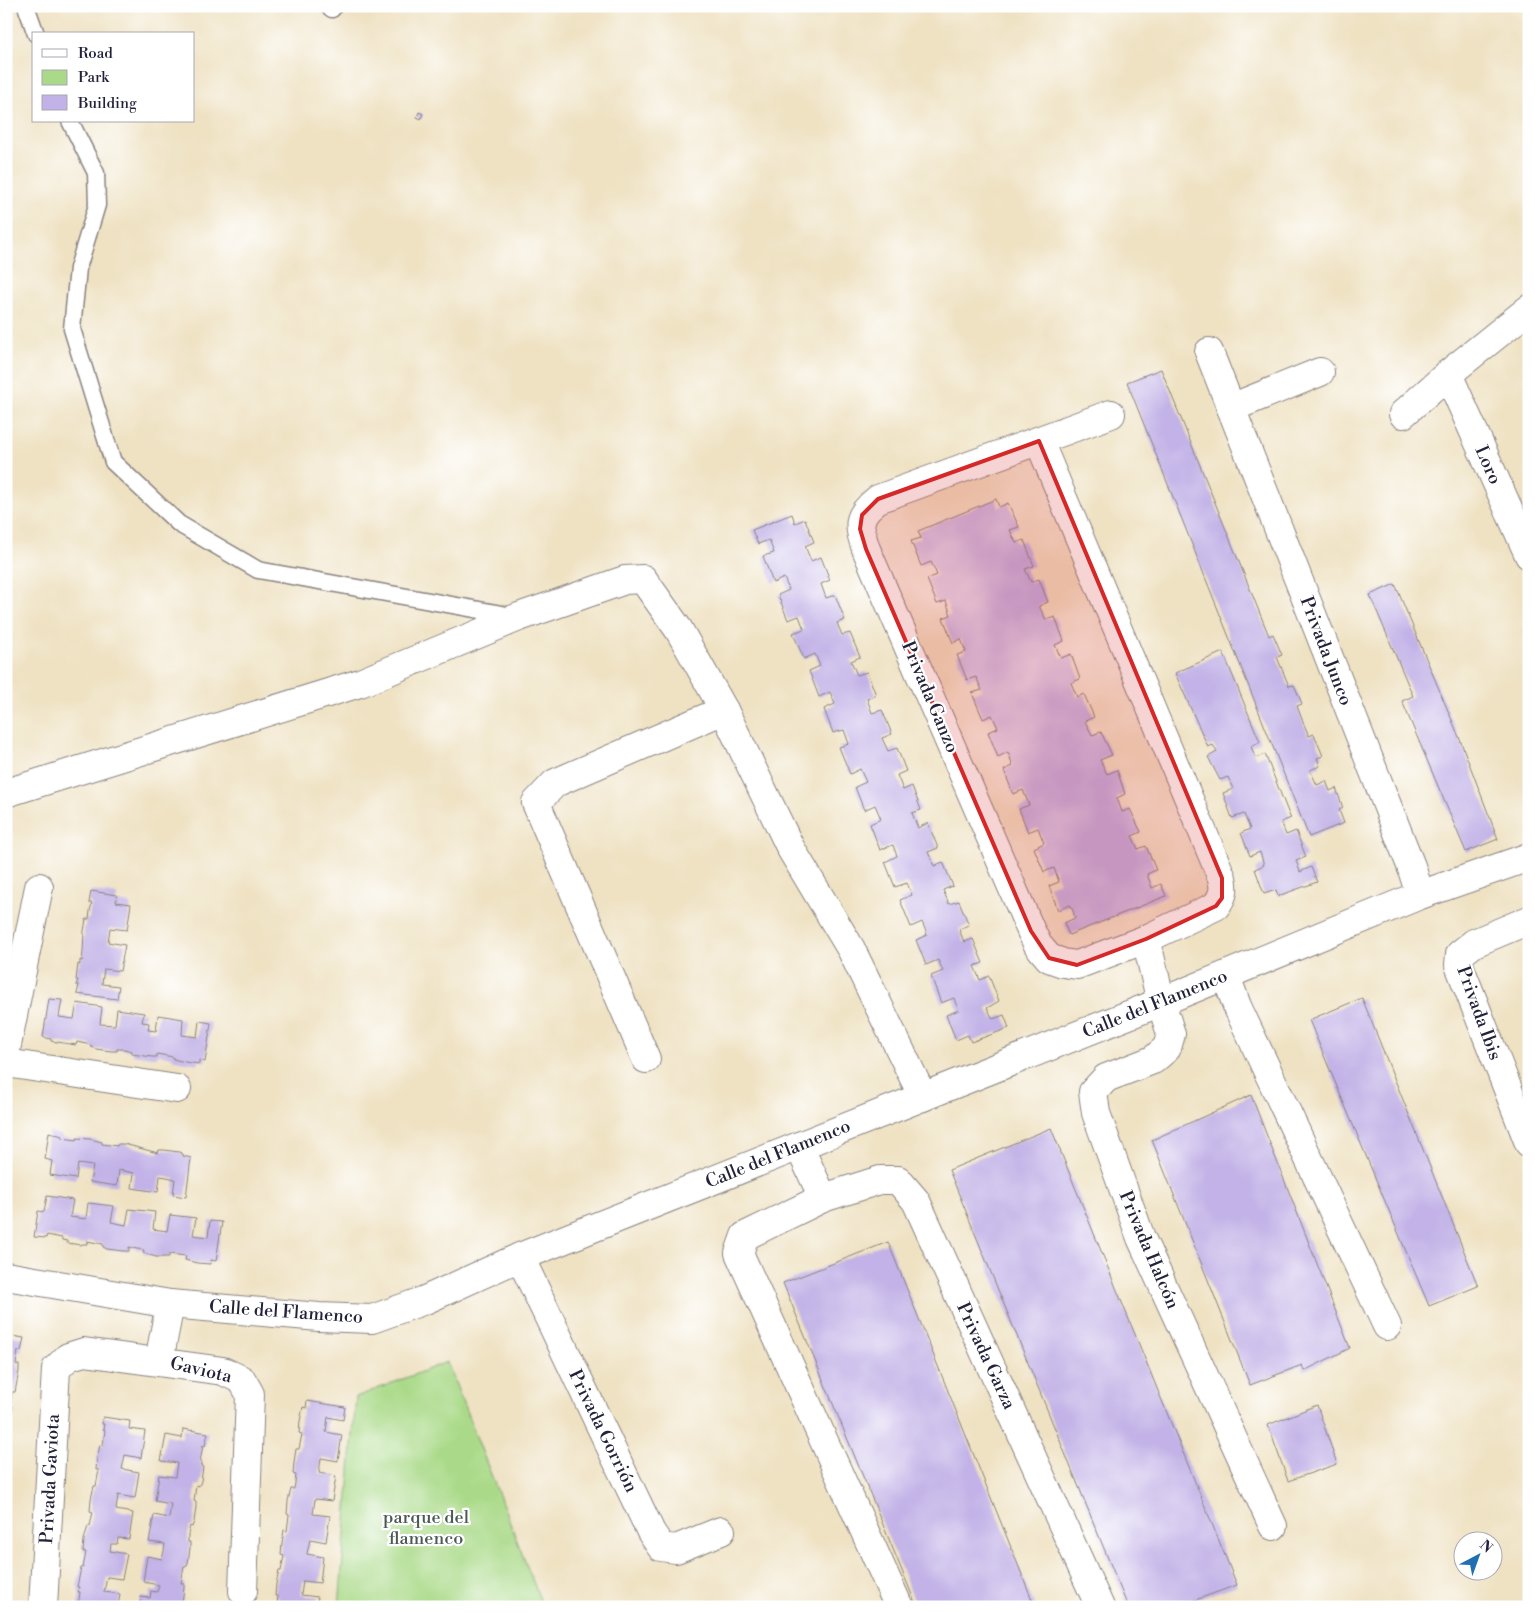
<svg xmlns="http://www.w3.org/2000/svg" width="1535" height="1613" viewBox="0 0 1535 1613" font-family="'Libre Bodoni',serif">
	<style>
		.green { fill: #aada89; stroke: #667e62 }
		.building { fill: #c2b2e7 }
		.lines { fill: none; stroke-linecap: round; stroke-linejoin: round }
		.lane-casing { stroke: #88827f; stroke-width: 19 }
		.street-casing { stroke: #88827f; stroke-width: 30 }
		.secondary-casing { stroke: #88827f; stroke-width: 30 }
		.lane { stroke: #fff; stroke-width: 16 }
		.street { stroke: #fff; stroke-width: 28 }
		.secondary { stroke: #fff; stroke-width: 28 }
		.marked { fill: #d62828; fill-opacity: 0.2; stroke: #d62828; stroke-width: 4; stroke-linejoin: round }
		.labels { text-anchor: middle; dominant-baseline: central; stroke-width: 4.5; stroke-linejoin: round; paint-order: stroke }
		.street-label { font-size: 18px; fill: #22223b; stroke: #fff }
		.park-label { font-size: 18px; fill: #4b5952; stroke: #fff }
	</style>
	<rect width="100%" height="100%" fill="#fff"/>
	<filter id="ink" filterUnits="userSpaceOnUse"><feTurbulence type="fractalNoise" baseFrequency=".02" numOctaves="2"/><feDisplacementMap in="SourceGraphic" scale="10" xChannelSelector="R" yChannelSelector="G"/><feConvolveMatrix kernelMatrix="1 2 1 2 8 2 1 2 1" color-interpolation-filters="sRGB"/></filter>
	<filter id="wash" filterUnits="userSpaceOnUse"><feTurbulence type="fractalNoise" baseFrequency=".0096" numOctaves="4" result="noise"/><feDisplacementMap in="SourceGraphic" scale="20" xChannelSelector="R" yChannelSelector="G"/><feGaussianBlur stdDeviation="1.12" result="paint"/><feColorMatrix in="noise" values="0 0 0 0 0 0 0 0 0 0 0 0 0 0 0 0 0 1.4 0 .05"/><feComposite in="paint" operator="in"/></filter>
	<g filter="url(#wash)">
		<rect width="100%" height="100%" fill="#efe2c3"/>
		<polygon class="green" points="447,1362 543,1607 339,1607 356,1397"/>
		<g id="blocks">
			<g class="building">
				<polygon points="419,112 423,114 421,119 417,117"/>
				<polygon points="1161,369 1269,636 1273,634 1282,655 1277,657 1289,686 1294,685 1298,694 1302,704 1297,706 1303,722 1309,736 1314,734 1323,756 1317,758 1320,766 1310,770 1317,785 1326,781 1330,791 1336,788 1343,808 1339,810 1344,823 1309,837 1127,382"/>
				<polygon points="996,499 999,507 1008,503 1019,527 1010,530 1016,543 1024,540 1034,566 1025,569 1031,582 1039,579 1048,602 1039,606 1046,620 1055,617 1064,641 1055,645 1061,658 1071,654 1080,679 1071,683 1077,697 1084,694 1094,717 1085,721 1092,735 1101,732 1112,755 1100,760 1107,774 1117,770 1125,794 1117,798 1122,812 1130,809 1141,832 1132,836 1138,849 1146,846 1156,870 1147,874 1152,888 1161,884 1166,896 1069,935 1064,923 1075,918 1073,911 1070,905 1058,910 1049,886 1059,882 1054,868 1044,872 1034,848 1044,843 1038,828 1028,832 1019,809 1029,805 1023,790 1013,794 1004,770 1013,766 1008,752 998,757 988,732 998,728 992,715 983,719 972,693 982,690 976,677 967,680 957,655 966,652 961,639 953,643 943,618 951,615 946,601 937,604 927,579 937,575 934,568 931,562 921,566 911,541 921,538 918,531"/>
				<polygon points="792,514 795,523 805,519 814,542 805,546 811,561 821,557 830,580 821,584 826,598 835,595 845,620 837,623 842,635 850,633 860,657 851,661 857,675 867,672 876,695 867,699 870,707 872,713 882,710 892,734 882,738 888,751 897,748 906,771 897,775 903,790 912,786 921,810 912,813 918,828 928,823 938,848 928,852 934,866 943,862 953,886 943,890 949,904 959,901 969,925 959,929 964,942 973,939 983,963 974,966 980,980 989,976 999,1001 987,1008 993,1019 1004,1015 1009,1028 971,1042 968,1035 956,1040 946,1015 959,1010 956,1004 954,998 941,1003 931,976 943,971 938,960 926,965 916,940 927,935 925,929 922,922 911,927 900,900 912,895 907,883 895,887 885,862 897,856 893,845 880,850 870,824 881,819 875,805 864,810 855,787 866,782 860,769 850,774 839,747 849,744 844,730 833,733 824,709 835,704 830,692 819,697 809,671 820,666 815,654 804,659 793,633 804,629 799,616 788,620 778,595 789,590 784,578 773,583 763,556 774,553 769,540 758,544 752,530"/>
				<polygon points="1395,584 1459,737 1498,839 1466,852 1402,701 1413,696 1370,595"/>
				<polygon points="1223,652 1260,742 1251,746 1253,752 1256,758 1265,754 1290,817 1291,818 1281,822 1286,835 1296,831 1306,857 1296,861 1298,866 1300,872 1311,867 1317,882 1278,896 1276,890 1264,894 1255,869 1264,865 1260,852 1250,856 1241,833 1250,829 1244,814 1232,818 1223,793 1233,789 1228,777 1220,780 1208,757 1217,752 1213,745 1208,747 1175,673"/>
				<polygon points="91,891 117,895 116,902 131,904 127,930 110,928 108,942 125,945 120,971 104,969 103,976 102,984 119,986 117,999 77,994 79,985 76,985 78,980 76,980 78,964 80,965 80,960 82,961 83,952 84,931 86,919 89,919 90,911 92,903 89,903"/>
				<polygon points="1362,998 1478,1286 1429,1306 1309,1020"/>
				<polygon points="49,999 62,1000 59,1017 74,1019 77,1003 102,1007 100,1024 115,1025 117,1009 144,1013 142,1022 149,1023 148,1030 156,1031 158,1015 183,1019 182,1035 197,1037 199,1021 211,1023 205,1062 199,1060 199,1064 185,1062 173,1059 173,1057 157,1054 157,1057 152,1057 132,1054 132,1051 124,1049 117,1049 117,1051 111,1051 96,1049 91,1047 91,1045 77,1042 76,1045 51,1041 51,1039 43,1037"/>
				<polygon points="1251,1095 1350,1348 1304,1371 1302,1365 1250,1385 1152,1140"/>
				<polygon points="1051,1128 1237,1585 1176,1607 1128,1607 949,1170"/>
				<polygon points="49,1132 62,1136 62,1138 77,1140 77,1138 90,1139 102,1142 102,1144 117,1146 118,1144 124,1144 158,1153 159,1150 164,1150 179,1152 183,1154 183,1156 191,1158 186,1197 173,1195 175,1179 167,1177 160,1176 158,1192 132,1188 134,1173 119,1170 117,1186 90,1182 93,1166 78,1164 76,1179 50,1175 52,1161 45,1159"/>
				<polygon points="47,1196 73,1200 70,1217 86,1219 88,1203 114,1206 111,1222 126,1225 129,1209 155,1212 153,1229 167,1231 170,1215 196,1218 193,1235 208,1237 210,1221 222,1222 216,1261 211,1260 210,1264 197,1263 185,1260 186,1256 169,1254 169,1257 156,1257 143,1253 144,1250 137,1249 129,1247 129,1251 123,1251 107,1249 103,1247 103,1244 87,1241 87,1244 82,1244 81,1245 67,1243 67,1241 62,1240 62,1238 47,1235 46,1238 34,1237 38,1211 44,1212"/>
				<polygon points="888,1242 1035,1607 917,1607 783,1283"/>
				<polygon points="6,1335 24,1338 21,1351 18,1351 16,1365 19,1365 19,1371 15,1392 12,1392 11,1406 13,1406 9,1434 6,1434"/>
				<polygon points="307,1401 345,1407 343,1420 328,1417 326,1432 342,1435 338,1461 321,1458 319,1473 336,1476 332,1501 315,1499 313,1514 330,1516 326,1542 310,1539 307,1554 323,1557 320,1583 303,1581 301,1595 318,1597 316,1607 291,1607 277,1605 278,1596 275,1596 276,1584 279,1571 281,1571 284,1556 281,1555 282,1543 284,1530 287,1531 289,1515 287,1514 288,1501 291,1489 294,1489 295,1483 296,1475 293,1474 294,1462 296,1449 299,1449 302,1434 299,1433 300,1421 303,1407 306,1408"/>
				<polygon points="1317,1405 1337,1464 1288,1481 1268,1425"/>
				<polygon points="103,1417 130,1421 129,1429 145,1431 141,1458 125,1455 122,1469 139,1472 135,1498 118,1495 117,1503 116,1510 133,1513 129,1539 118,1538 117,1544 111,1544 110,1551 127,1554 122,1579 107,1577 104,1592 120,1594 118,1607 78,1607 80,1592 78,1592 79,1587 77,1587 81,1568 83,1568 86,1552 83,1552 84,1540 88,1526 90,1526 93,1512 90,1511 91,1499 94,1486 96,1486 99,1470 96,1470 97,1458 100,1445 103,1445 105,1430 103,1429 104,1424 102,1424"/>
				<polygon points="183,1429 208,1433 205,1446 203,1445 200,1462 202,1462 201,1466 203,1467 201,1481 199,1486 196,1485 194,1501 196,1502 196,1507 194,1522 192,1527 190,1526 188,1534 188,1542 190,1542 190,1548 188,1563 186,1567 184,1567 181,1583 184,1583 184,1588 182,1603 180,1607 139,1607 141,1597 150,1598 151,1591 157,1592 159,1585 143,1582 147,1556 162,1559 164,1551 165,1544 149,1542 154,1515 169,1518 171,1504 155,1501 159,1475 175,1477 177,1463 161,1461 166,1435 182,1438"/>
			</g>
		</g>
	</g>
	<g filter="url(#ink)">
		<use href="#blocks" fill-opacity="0" stroke="#88827f" stroke-width="1"/>
		<g class="lines">
			<defs>
				<g id="lane">
					<polyline points="26,6 36,34"/>
					<polyline points="328,6 332,9"/>
					<polyline points="70,121 96,173 97,205 78,268 72,329 113,462 179,524 258,570 513,616"/>
				</g>
				<g id="street">
					<polyline points="1209,352 1411,866 1420,895"/>
					<polyline points="1448,374 1529,555"/>
					<polyline points="1231,408 1320,372"/>
					<polyline points="1403,414 1448,374 1529,309"/>
					<path d="M1039,441l183,437c3,12 1,18 -6,28l-70,33 -69,26 -14,-2 -14,-5 -11,-13 -7,-14 -165,-382c-8,-24 -10,-33 12,-50l233,-85"/>
					<polyline points="6,793 360,683 519,617 625,580 643,579 679,630 724,710 791,849 851,949 923,1097"/>
					<polyline points="1529,920 1474,943 1460,954 1459,965 1529,1143"/>
					<polyline points="1146,939 1161,1002 1171,1034 1167,1048 1153,1060 1106,1078 1093,1092 1096,1113 1141,1238 1273,1526"/>
					<polyline points="1226,976 1237,1006 1387,1326"/>
					<polyline points="6,1050 39,887"/>
					<polyline points="646,1059 536,803 555,783 724,710"/>
					<polyline points="6,1063 177,1089"/>
					<polyline points="799,1146 823,1198"/>
					<polyline points="520,1257 651,1532 661,1547 676,1549 721,1531"/>
					<polyline points="159,1361 170,1304"/>
					<polyline points="43,1607 56,1369 68,1357 84,1352 223,1371 242,1380 250,1394 243,1591"/>
					<polyline points="899,1607 739,1253 745,1236 823,1198 880,1180 898,1180 916,1201 1100,1607"/>
				</g>
				<polyline id="secondary" points="6,1276 170,1304 319,1317 372,1319 425,1300 520,1257 1161,1002 1420,895 1529,857"/>
			</defs>
			<use href="#lane" class="lane-casing"/>
			<use href="#street" class="street-casing"/>
			<use href="#secondary" class="secondary-casing"/>
			<use href="#lane" class="lane"/>
			<use href="#street" class="street"/>
			<use href="#secondary" class="secondary"/>
		</g>
	</g>
	<path class="marked" d="M1039,441l183,437v20l-6,8 -70,33 -69,26 -28,-7 -18,-27 -165,-382 -6,-20 2,-14 16,-16z"/>
	<g class="labels">
		<g class="street-label">
			<text transform="translate(1488 465) rotate(66)">Loro</text>
			<text transform="translate(1326 651) rotate(69)">Privada Junco</text>
			<text transform="translate(930 697) rotate(67)">Privada Ganzo</text>
			<text transform="translate(1155 1004) rotate(-22)">Calle del Flamenco</text>
			<text transform="translate(1479 1013) rotate(70)">Privada Ibis</text>
			<text transform="translate(778 1154) rotate(-22)">Calle del Flamenco</text>
			<text transform="translate(1149 1250) rotate(67)">Privada Halcón</text>
			<text transform="translate(286 1312) rotate(4)">Calle del Flamenco</text>
			<text transform="translate(986 1356) rotate(65)">Privada Garza</text>
			<text transform="translate(201 1370) rotate(13)">Gaviota</text>
			<text transform="translate(603 1431) rotate(64)">Privada Gorrión</text>
			<text transform="translate(50 1479) rotate(-87)">Privada Gaviota</text>
		</g>
		<g class="park-label">
			<text x="426" y="1517">parque del<tspan x="426" dy="21">flamenco</tspan></text>
		</g>
	</g>
	<rect width="1535" height="1613" fill="none" stroke="#fff" stroke-width="25"/>
	<rect x="32" y="32" width="162" height="90" fill="#ffffff" stroke="#a7a7b1"/>
	<rect x="42" y="49" width="25" height="8" fill="#ffffff" stroke="#a7a7b1"/>
	<text x="78" y="58" font-size="15" fill="#22223b">Road</text>
	<rect x="42" y="70" width="25" height="15" fill="#aada89" stroke="#a7a7b1"/>
	<text x="78" y="82" font-size="15" fill="#22223b">Park</text>
	<rect x="42" y="95" width="25" height="15" fill="#c2b2e7" stroke="#a7a7b1"/>
	<text x="78" y="108" font-size="15" fill="#22223b">Building</text>
	<g transform="translate(1478 1556) rotate(41)"><circle r="24" fill="#ffffff" stroke="#a7a7b1"/>
	<path d="M0-4L9 19L0 12L-9 19Z" fill="#1f6fb2"/>
	<text y="-8" font-size="14" font-weight="bold" text-anchor="middle" fill="#22223b">N</text>
	</g>
</svg>
